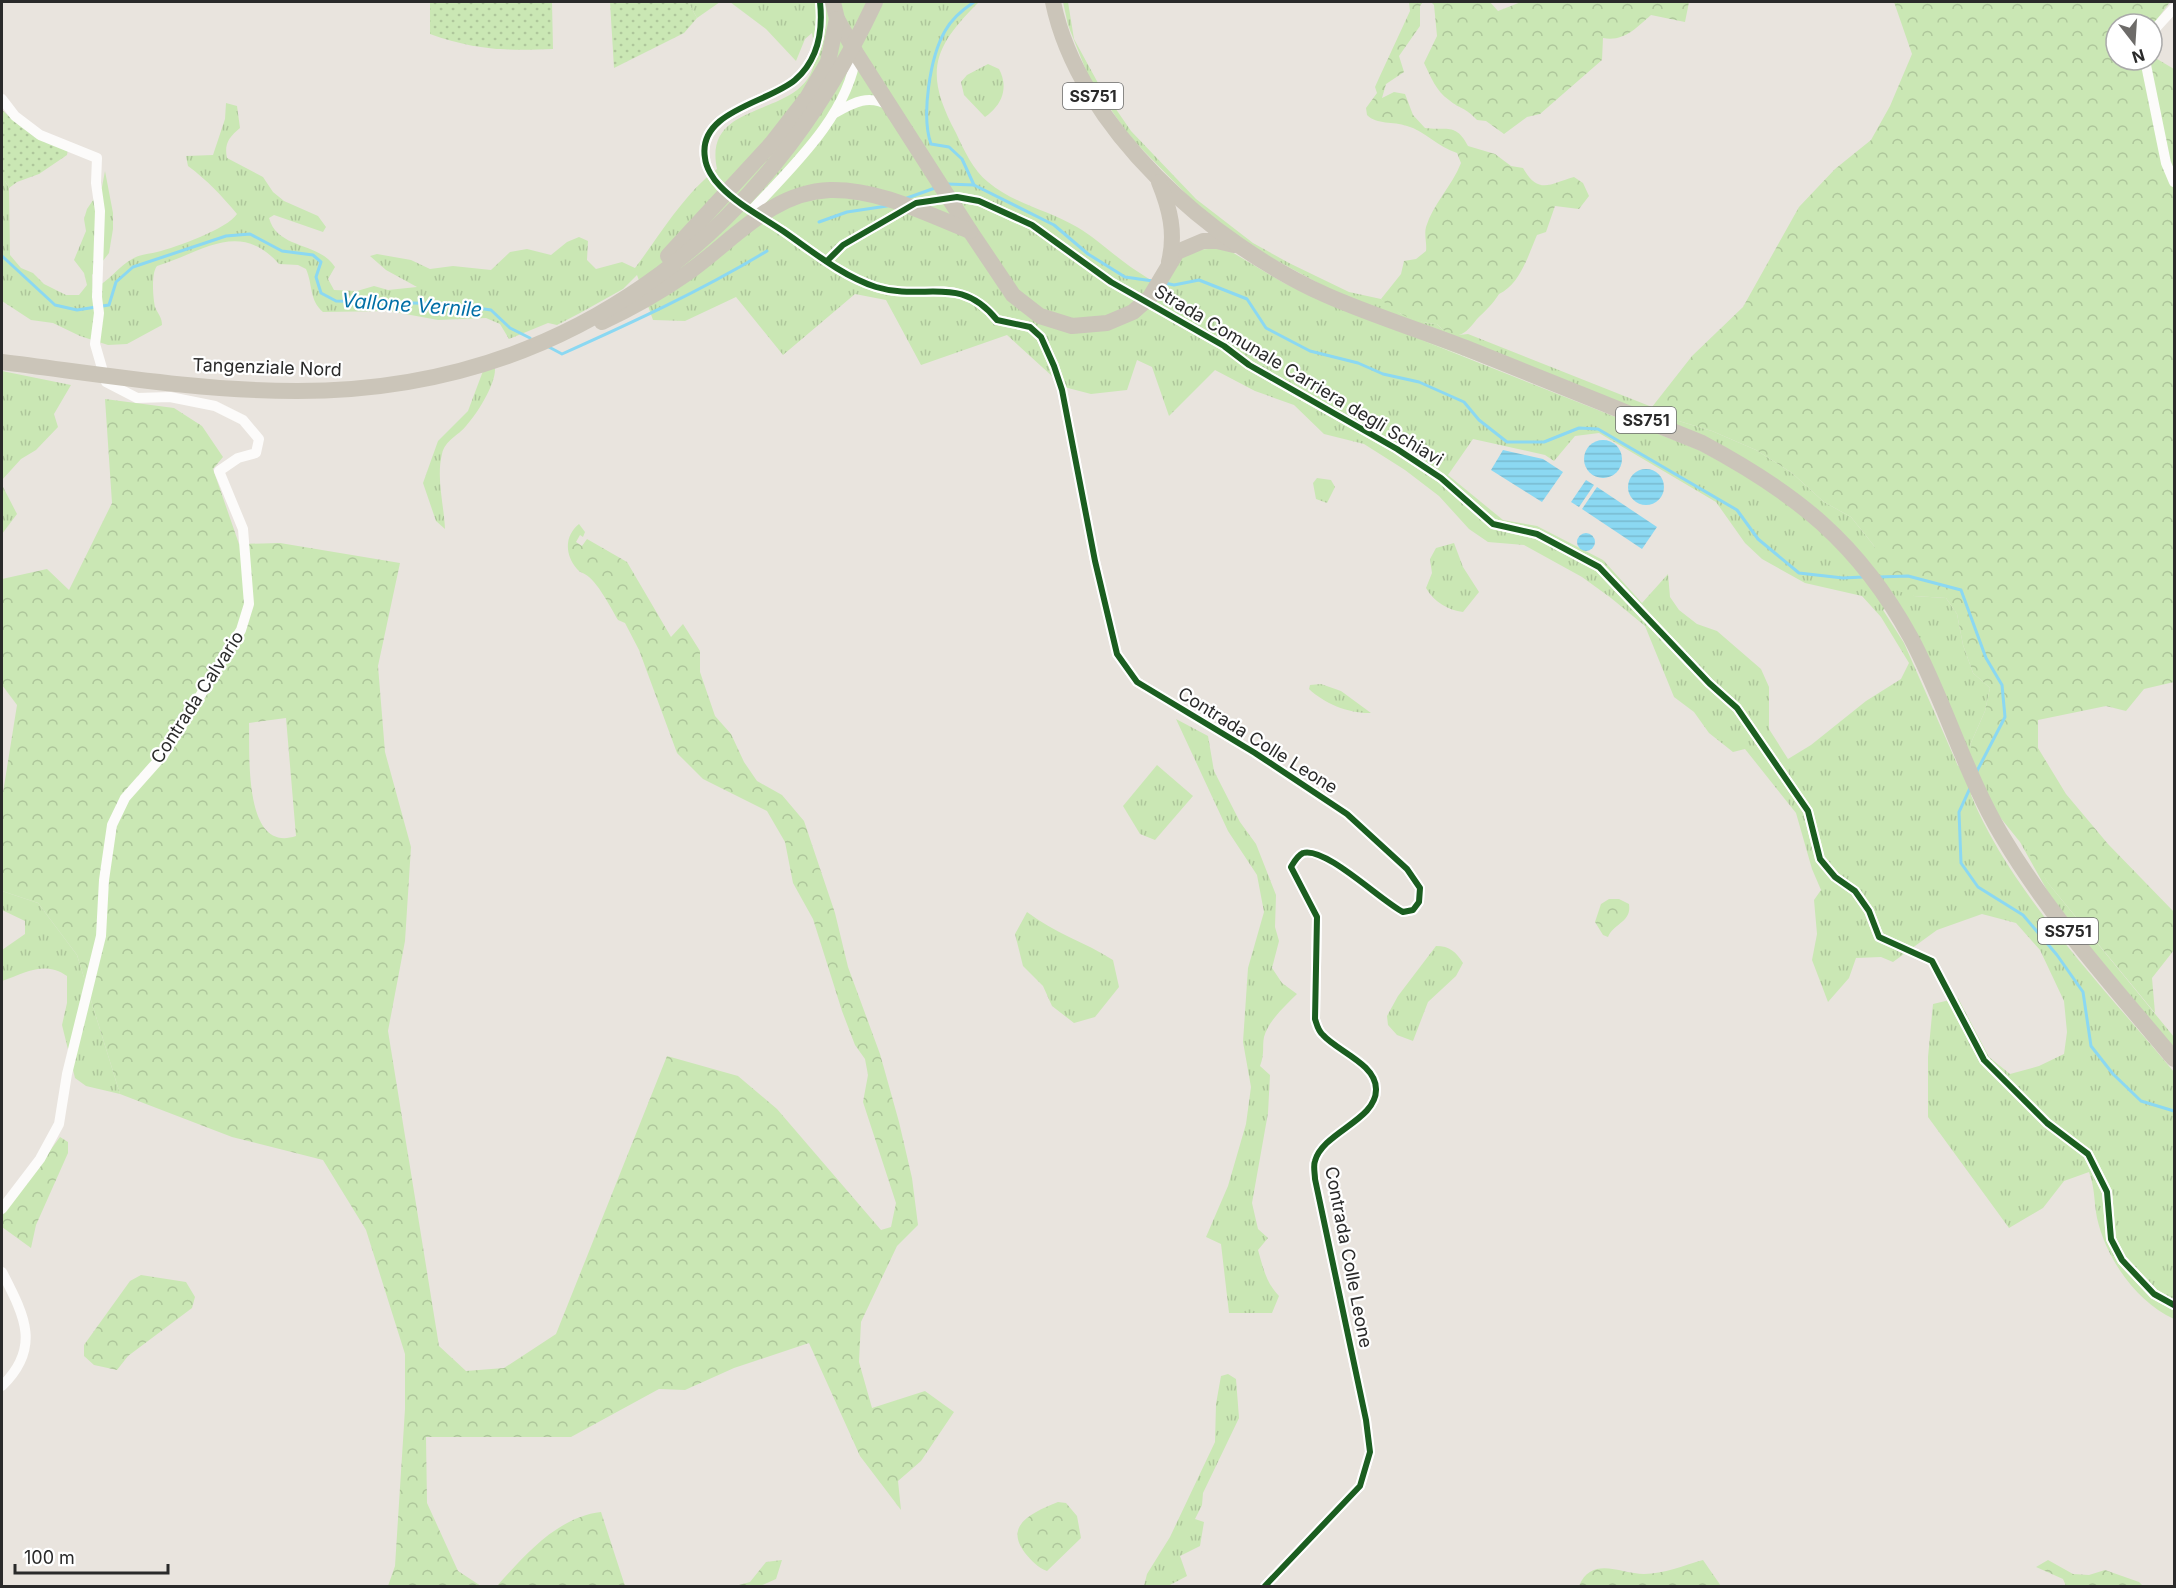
<svg xmlns="http://www.w3.org/2000/svg" width="2176" height="1588" viewBox="0 0 2176 1588" font-family="Inter,sans-serif">
	<style>
		.grass { fill: url(#grass-tufts); fill-rule: evenodd }
		.forest { fill: url(#forest-crowns); fill-rule: evenodd }
		.garden { fill: url(#garden-dots) }
		.water { fill: url(#water-rules) }
		.lines { fill: none; stroke-linecap: round; stroke-linejoin: round }
		.stream { stroke: #8bd8f2; stroke-width: 3 }
		.street { stroke: #fcfbfa; stroke-width: 10 }
		.primary { stroke: #cbc5b9; stroke-width: 16 }
		.cycleway-casing { stroke: #fff; stroke-width: 10 }
		.cycleway { stroke: #1b5e20; stroke-width: 6 }
		.labels { text-anchor: middle; dominant-baseline: central; stroke-width: 4.5; stroke-linejoin: round; paint-order: stroke }
		.shield { fill: #fff; stroke: #6a6a6a; stroke-width: 1.5 }
		.shield-label { font-size: 16px; font-weight: bold; fill: #2a2a2a }
		.street-label { font-size: 18px; fill: #2a2a2a; stroke: #fff }
		.water-label { font-size: 20px; font-style: italic; fill: #016fa6; stroke: #fff }
	</style>
	<defs>
		<pattern id="grass-tufts" width="24" height="20" patternUnits="userSpaceOnUse" patternTransform="scale(1.5)"><rect width="24" height="20" fill="#cae7b4"/><path d="M3 7l-1-3M5 7V3M7 7l1-3M15 17l-1-3M17 17v-4M19 17l1-3" fill="none" stroke="#aec69b"/></pattern>
		<pattern id="forest-crowns" width="20" height="18" patternUnits="userSpaceOnUse" patternTransform="scale(1.5)"><rect width="20" height="18" fill="#cae7b4"/><path d="M2 6a3 3 0 1 1 6 0M12 15a3 3 0 1 1 6 0" fill="none" stroke="#aec69b"/></pattern>
		<pattern id="garden-dots" width="8" height="8" patternUnits="userSpaceOnUse" patternTransform="scale(1.5)"><rect width="8" height="8" fill="#cae7b4"/><path d="M2 2h.1M6 6h.1" fill="none" stroke="#aec69b" stroke-width="1.8" stroke-linecap="round"/></pattern>
		<pattern id="water-rules" width="6" height="5" patternUnits="userSpaceOnUse" patternTransform="scale(1.5)"><rect width="6" height="5" fill="#8bd8f2"/><path d="M0 2.5h6" fill="none" stroke="#78bad0"/></pattern>
	</defs>
	<rect width="100%" height="100%" fill="#e9e4de"/>
	<g class="grass">
		<polygon points="688,2 720,2 697,18"/>
		<path d="M730,2h96c12,39 -14,79 -28,116l44,-101 -4,-15h141c-47,46 -55,71 -23,131 8,17 17,37 32,49 26,22 60,28 89,45 19,11 34,26 51,38 11,8 23,14 33,23l17,-28 14,-10 33,-2 59,35 60,27 -24,-26 -74,-40 -52,-42 -64,-65 -41,-59 -21,-53 -5,-23h5l6,37 24,44 33,48 65,68 57,44 36,20 60,29 32,7 20,15 25,9 11,1c9,10 17,12 31,10l184,73 20,12 40,12 44,19 36,23 32,29 27,15 63,79 32,2 11,16 6,31 10,28 17,15 -5,23 -15,34 78,138 126,154v11l-117,-140 -37,-66 -29,-36 -8,-17 -12,6c39,97 136,196 203,277v247c-38,-17 -68,-61 -77,-101 -3,-16 -2,-30 -8,-46l-25,9 -21,27 -34,20 -81,-111v-60l5,-53 25,-6 31,59 21,17 29,-8 25,-12 3,-22 -3,-31 -24,-51 -24,-27 -34,-9 -45,16 -44,32 -12,-5 -25,1 -7,20 -21,24 -16,-42 5,-26 -3,-34 7,-10 -9,-21 -16,-56 -51,-64 -12,3 -24,-19 -15,-21 -20,-15 -29,-71 -34,-28 -29,-21 -58,-32 -36,-3 -19,-13 -30,-33 -34,-26 -41,-26 -40,-10 -30,-29 -39,-14 -40,-21 -46,46 -17,-49 -15,-7 -10,30 -36,4 -27,-7 -57,-52 -86,30 -35,-65 -31,-6 -72,61 -47,-58 -51,24 -32,-1 -16,-45 -14,14 -43,24 -23,12 -9,-2 -39,16 -9,-15 -14,-6 -48,2 -49,-9 -66,1c-14,-12 -10,-27 -17,-43l-8,-4 -19,-1c-40,-45 -76,-12 -122,2 -6,7 -4,32 -2,41 3,7 7,10 7,18l-35,19 -19,1 -28,-9 -27,-13 -22,-3 -29,-19v-120h3l4,7 1,67 11,13 12,5 11,11 22,11h13l8,-10 -3,-12 -10,-13 12,-29 -2,-12 3,-10 15,-22 3,-16 8,42v16l-4,24 -17,22 1,14c16,-7 25,-23 41,-31 7,-4 16,-4 23,-6 20,-5 70,-23 80,-38 -15,-18 -30,-34 -49,-48l-2,-10 27,-1 12,-36 1,-16 11,3 3,22c-11,9 -16,16 -13,30l36,19 10,15 11,9 34,15 8,11 -3,5 -49,-17 -5,3c9,32 49,23 66,49l-7,12 6,11 23,1 17,-5 14,4 29,-3 -31,-17 -16,-14 7,-2 34,6 19,9 23,-3 38,4 19,-18 17,-3 24,6 16,-13 12,-5 9,4 -1,19 9,9 26,-7 13,6c26,-34 47,-72 82,-99 -16,-75 94,-47 98,-113 1,-8 -2,-16 -3,-23l-7,6 -9,22 -30,-32zM1419,339l337,127 32,38 -39,-27 -50,-27zM1599,433l117,69 29,41 17,16 43,24 57,13 19,21 28,46 -8,16 -35,22 -55,44 -23,14 -19,-30v-42l-8,-18 -44,-38 -20,-7 -18,-14 -9,-13 -2,-23 -26,29 -39,-43 -66,-34 -34,-6 -55,-45 25,-36 72,16 9,6 21,-25zM1895,602l75,158 -12,6 -54,-123 -21,-33z"/>
		<path d="M988,64l11,5c10,19 3,36 -14,48l-21,-22 -3,-13 6,-7z"/>
		<path d="M489,368h6c1,16 -18,46 -29,58 -8,10 -21,14 -24,28 -6,24 2,51 3,75l-9,-8 -13,-38 15,-42 30,-30 15,-40z"/>
		<polygon points="2,371 71,385 54,414 58,427 36,450 21,459 2,480"/>
		<polygon points="1317,478 1331,480 1335,487 1327,503 1316,499 1313,483"/>
		<polygon points="2,485 17,514 2,534"/>
		<path d="M1454,543l9,24 16,25 -16,20c-15,-2 -29,-10 -37,-24l6,-15 -2,-14 6,-11z"/>
		<path d="M1321,684l20,7 30,22c-21,1 -46,-9 -62,-24l1,-4z"/>
		<path d="M1176,719l32,17 6,35 26,51 16,22 20,51 -1,32 4,14 -7,27 10,15 15,11c-12,12 -28,26 -33,43 -2,10 1,16 -4,29l10,9 -2,38 -16,90 6,26 10,9 -10,12c5,17 8,33 21,46l-7,17h-43l-8,-69 -15,-7 22,-51 18,-62 5,-37 -8,-45 5,-74 16,-56 -7,-37 -29,-44z"/>
		<polygon points="1157,765 1193,796 1155,840 1140,834 1123,806"/>
		<path d="M2,891l36,12 39,52 43,139 -34,-8 -11,-8 -13,-53 5,-22v-27c-22,-16 -42,-3 -65,5v-31l23,-16v-13l-23,-11z"/>
		<path d="M1027,912c27,21 58,30 86,48l6,27 -24,30 -21,6 -22,-17 -9,-20 -20,-20 -8,-32z"/>
		<path d="M1436,946c14,0 20,6 27,17l-7,13 -28,26 -15,39 -16,-6 -9,-10 -1,-9 11,-20z"/>
		<polygon points="1228,1374 1236,1379 1239,1418 1203,1493 1202,1505 1195,1519 1204,1522 1200,1546 1180,1556 1187,1576 1168,1586 1144,1586 1147,1574 1170,1537 1215,1442 1216,1404 1221,1376"/>
	</g>
	<g class="forest">
		<path d="M1409,2h14l-3,4v20l-21,30 5,16 -18,12 -4,14 12,-6 11,2 8,21 12,13c21,3 31,-6 43,18l27,8 16,12 12,2c16,28 28,15 51,9l9,6 6,13 -10,13 -24,-3 -9,26 -9,3c-9,21 -17,49 -38,59 -6,10 -14,17 -22,25 -13,17 -22,24 -40,5 -20,-1 -43,-11 -56,-25l20,-25 3,-13 12,-2 10,-8c1,-7 -2,-17 0,-24 7,-23 26,-41 35,-64l-4,-10c-19,-6 -32,-22 -50,-27 -14,-5 -30,-1 -40,-11l-1,-7 11,-15 -2,-6 4,-9 31,-67z"/>
		<path d="M1431,2h59l8,9 23,-9h168l-4,20 -34,-7c-15,13 -27,27 -48,23l-1,22 -62,54 -13,3 -23,17 -18,-13 -9,-1c-13,-14 -16,-10 -28,-20 -13,-9 -18,-23 -25,-37l13,-27 -3,-31z"/>
		<polygon points="1894,2 2170,2 2152,26 2152,24 2116,24 2116,60 2152,60 2152,56 2174,69 2174,682 2144,689 2126,711 2106,706 2038,720 2038,748 2066,794 2108,844 2174,912 2174,950 2152,978 2155,1013 2048,883 1996,802 1970,745 1985,711 1990,688 1973,673 1963,645 1957,614 1946,598 1914,596 1895,590 1872,557 1875,547 1851,517 1824,502 1792,473 1756,450 1712,431 1672,419 1652,407 1692,356 1743,307 1799,207 1835,169 1871,140 1890,106 1912,54"/>
		<path d="M105,399l69,9 28,18 21,31 -10,12 26,75 41,-1 120,20 -22,103 7,86 26,95 -6,94 -17,90 51,315 27,25 38,-3 52,-34 111,-278 71,20 39,33 104,121 10,-3 5,-24 -33,-101 5,-27 -3,-16 -10,-14 -13,-34 -29,-92 -20,-36 -8,-41 -18,-31 -64,-32 -26,-26 -38,-103 -14,-27 -7,-3c-7,-12 -19,-35 -29,-43 -4,-4 -9,-4 -12,-8 -13,-15 -12,-34 2,-45l6,8 -2,5 -3,-2 -4,7 6,4 5,-7 40,23 44,75 12,-13 17,27v21l15,44 16,18 13,28 13,19 25,14 22,26 31,92 13,54 32,87 19,68 13,56 6,47 -21,21 -36,76 -2,40 13,46 53,-17 29,21 -33,49 -23,20 3,29 -41,-54 -51,-113 -75,25 -49,22 -26,-1 -88,48h-145l1,66 31,68 23,15h-93l7,-20 10,-157v-55l-39,-124 -43,-70 -91,-23 -112,-43 -43,-139 -39,-52 -36,-12v-92l15,-94 -15,-20v-106l45,-10 22,21 43,-87zM286,718l10,118c-53,18 -46,-82 -47,-113z"/>
		<path d="M1609,899h10l10,5c3,18 -15,19 -21,33l-5,-2 -8,-13 6,-18z"/>
		<polygon points="60,1137 68,1142 68,1153 36,1225 31,1248 2,1227 2,1216"/>
		<polygon points="141,1275 186,1282 195,1297 192,1308 128,1356 117,1370 94,1365 84,1356 84,1345 130,1281"/>
		<path d="M1058,1502l8,1 11,13 4,22 -34,33c-10,-4 -15,-10 -22,-18 -22,-29 9,-41 33,-51z"/>
		<path d="M601,1512l24,74h-128c27,-30 60,-69 104,-74z"/>
		<polygon points="782,1560 776,1579 760,1586 735,1586 750,1582 766,1562"/>
		<path d="M1703,1560l18,26h-142c13,-31 42,-12 65,-12 19,0 41,-9 59,-14z"/>
		<polygon points="2048,1560 2073,1574 2089,1575 2105,1570 2139,1582 2143,1586 2066,1586 2063,1579 2036,1567"/>
	</g>
	<g class="garden">
		<path d="M430,2h122l1,47c-46,2 -79,1 -123,-15z"/>
		<polygon points="610,2 688,2 697,18 684,33 614,68"/>
		<path d="M2,110c20,19 40,30 66,38l-1,7 -28,19 -22,8 -8,6 -4,-7h-3z"/>
	</g>
	<g class="water">
		<circle cx="1603" cy="459" r="19"/>
		<polygon points="1503,450 1543,459 1563,472 1542,502 1491,470"/>
		<circle cx="1646" cy="487" r="18"/>
		<polygon points="1586,480 1594,485 1579,507 1571,502"/>
		<polygon points="1597,487 1657,527 1642,549 1582,509"/>
		<circle cx="1586" cy="542" r="9"/>
	</g>
	<g class="lines">
		<g class="stream">
			<path d="M974,2c-12,8 -22,16 -29,29 -15,26 -24,85 -14,113l18,3 13,12 12,26"/>
			<polyline points="947,184 974,185 1054,225 1088,254 1125,277 1153,281"/>
			<polyline points="907,198 935,188"/>
			<polyline points="819,222 847,212 887,206"/>
			<polyline points="2,256 55,305 77,310 109,305 116,282 133,267 226,236 250,234 282,251 313,255 321,262 316,277 321,293 336,301 451,304 491,310 510,328 530,338"/>
			<polyline points="1165,283 1174,285 1199,280 1247,299 1266,328 1310,351 1358,363 1383,374 1419,382 1464,402 1479,420 1507,442 1544,442 1579,428 1598,429 1737,510 1758,539 1799,573 1843,578 1863,577"/>
			<path d="M547,346l15,8c69,-31 139,-63 205,-103"/>
			<polyline points="1879,577 1908,576 1961,590 1986,658 2002,685 2005,717 1977,771"/>
			<polyline points="1970,788 1959,812 1961,863 1978,887 2023,915 2057,955 2083,992 2091,1046 2113,1074 2141,1101 2174,1111"/>
		</g>
		<g class="street">
			<path d="M820,2c3,28 -2,58 -25,78 -27,23 -98,31 -90,78 1,10 8,21 15,28 17,18 42,31 63,45 29,20 59,45 93,56 49,15 83,-14 121,33l33,7 11,10 13,29 8,24 33,171 22,93 20,28 118,71 92,61 60,55 13,19 -1,14 -6,8 -10,2c-22,-11 -78,-66 -100,-59 -6,3 -9,9 -12,14l26,50 -2,102c2,6 3,12 8,16 14,16 53,29 53,54 1,31 -53,43 -61,72 -2,5 0,13 0,18l51,241 4,32 -10,34 -95,100"/>
			<polyline points="2152,32 2174,8"/>
			<polyline points="2145,60 2166,163 2174,182"/>
			<polyline points="2,99 15,116 40,135 97,158 96,183 100,211 97,297 99,313 95,344 106,382 137,398 170,397 215,406 243,420 259,439 256,453 238,458 219,471 243,529 249,604 241,630 164,754 125,798 112,825 104,880 101,936 67,1074 59,1124 40,1159 2,1209"/>
			<path d="M835,113c19,-11 34,-19 55,-7"/>
			<path d="M752,210c40,-43 97,-96 104,-156"/>
			<polyline points="827,261 843,245 916,203 957,197 979,201 1032,225 1111,282 1224,346 1249,365 1397,449 1441,478 1493,524 1537,534 1599,567 1709,683 1737,708 1808,811 1820,859 1835,877 1855,891 1869,911 1879,937 1932,961 1984,1060 2047,1123 2088,1154 2107,1192 2111,1239 2122,1260 2154,1294 2174,1305"/>
			<path d="M2,1272c22,43 40,75 0,114"/>
		</g>
		<g class="primary">
			<polyline points="833,2 837,19 856,53 970,231 1013,295 1040,316 1072,326 1107,323 1133,312 1150,297 1177,252 1203,241 1217,241 1234,245"/>
			<path d="M1053,2c26,126 159,242 273,293 45,20 94,35 140,53 79,32 157,63 236,95 94,50 157,100 209,195 34,64 54,136 91,198 48,81 112,151 172,223"/>
			<path d="M1159,182c11,27 17,51 10,80"/>
			<polyline points="668,256 772,143 807,98 828,62 837,19"/>
			<path d="M602,322c30,-14 57,-29 84,-48 45,-31 84,-82 144,-84 49,-1 95,23 140,41"/>
			<path d="M2,362c97,12 197,29 295,29 267,0 467,-152 578,-389"/>
		</g>
		<defs>
			<g id="cycleway">
				<path d="M820,2c3,28 -2,58 -25,78 -27,23 -98,31 -90,78 1,10 8,21 15,28 17,18 42,31 63,45 29,20 59,45 93,56 49,15 83,-14 121,33l33,7 11,10 13,29 8,24 33,171 22,93 20,28 118,71 92,61 60,55 13,19 -1,14 -6,8 -10,2c-22,-11 -78,-66 -100,-59 -6,3 -9,9 -12,14l26,50 -2,102c2,6 3,12 8,16 14,16 53,29 53,54 1,31 -53,43 -61,72 -2,5 0,13 0,18l51,241 4,32 -10,34 -95,100"/>
				<polyline points="827,261 843,245 916,203 957,197 979,201 1032,225 1111,282 1224,346 1249,365 1397,449 1441,478 1493,524 1537,534 1599,567 1709,683 1737,708 1808,811 1820,859 1835,877 1855,891 1869,911 1879,937 1932,961 1984,1060 2047,1123 2088,1154 2107,1192 2111,1239 2122,1260 2154,1294 2174,1305"/>
			</g>
		</defs>
		<use href="#cycleway" class="cycleway-casing"/>
		<use href="#cycleway" class="cycleway"/>
	</g>
	<g class="labels">
		<g class="shield">
			<rect x="1063" y="83" width="60" height="26" rx="4.5"/>
			<rect x="1616" y="407" width="60" height="26" rx="4.5"/>
			<rect x="2038" y="918" width="60" height="26" rx="4.5"/>
		</g>
		<g class="shield-label">
			<text x="1093" y="96">SS751</text>
			<text x="1646" y="420">SS751</text>
			<text x="2068" y="931">SS751</text>
		</g>
		<g class="street-label">
			<text transform="translate(267 367) rotate(2)">Tangenziale Nord</text>
			<text transform="translate(1299 375) rotate(31)">Strada Comunale Carriera degli Schiavi</text>
			<text transform="translate(197 697) rotate(-57)">Contrada Calvario</text>
			<text transform="translate(1258 740) rotate(32)">Contrada Colle Leone</text>
			<text transform="translate(1349 1257) rotate(79)">Contrada Colle Leone</text>
		</g>
		<g class="water-label">
			<text transform="translate(412 305) rotate(4)">Vallone Vernile</text>
		</g>
	</g>
	<rect width="2176" height="1588" fill="none" stroke="#2a2a2a" stroke-width="6"/>
	<g transform="translate(2134 42) rotate(163)"><circle r="28" fill="#ffffff" stroke="#aaaaaa" stroke-width="1.5"/>
	<path d="M0-4.5L10 22L0 15L-10 22Z" fill="#6d6b69"/>
	<text y="-9" font-size="16" font-weight="bold" text-anchor="middle" fill="#2a2a2a">N</text>
	</g>
	<path d="M15 1564v9h153v-9" fill="none" stroke="#2a2a2a" stroke-width="3"/>
	<text x="24" y="1564" font-size="18" fill="#2a2a2a" stroke="#ffffff" stroke-width="4.5" paint-order="stroke">100 m</text>
</svg>
